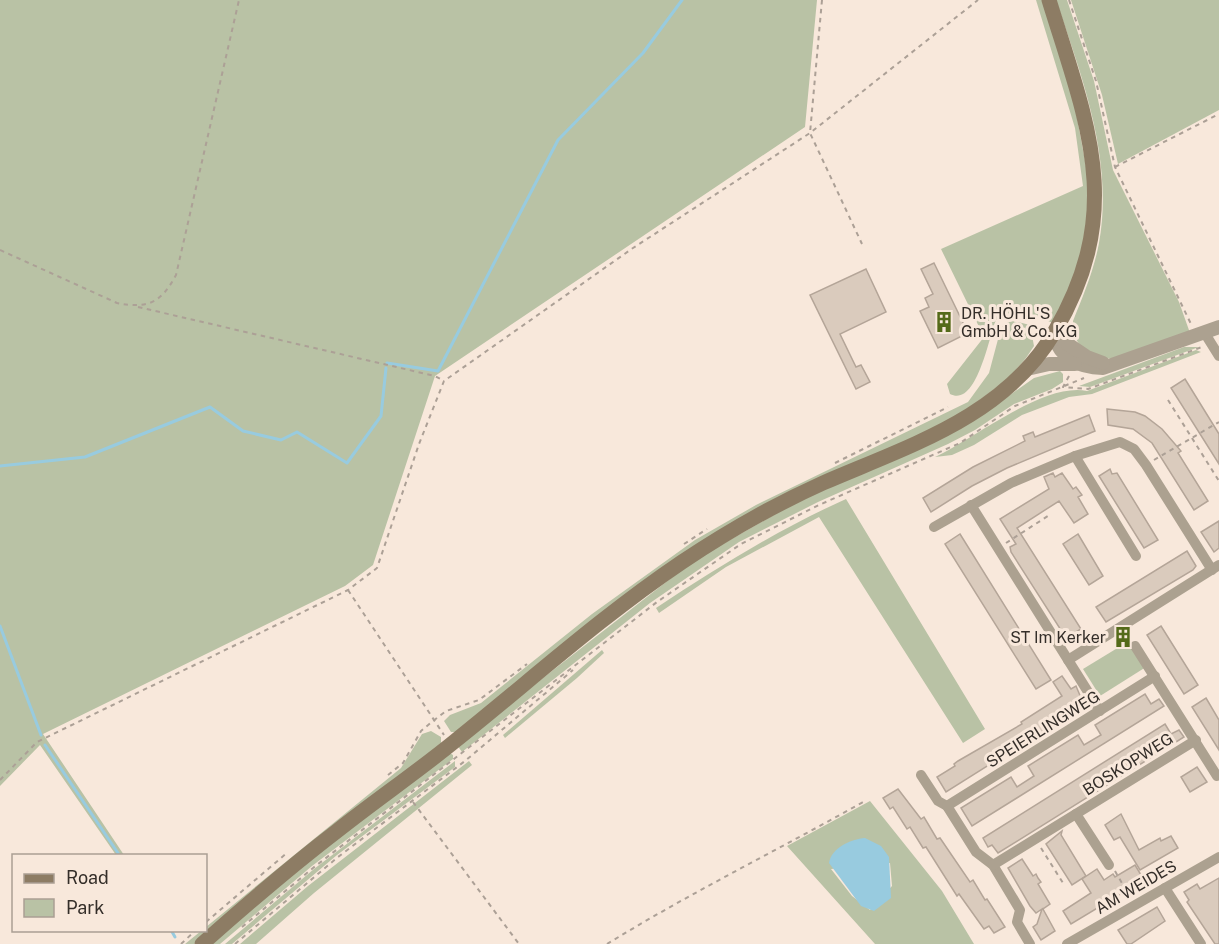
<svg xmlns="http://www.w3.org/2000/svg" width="1219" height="944" viewBox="0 0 1219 944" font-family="'Public Sans',sans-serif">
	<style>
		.green { fill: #b9c2a5; fill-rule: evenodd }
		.water { fill: #98cbdf }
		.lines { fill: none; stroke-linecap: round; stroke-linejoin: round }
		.stream { stroke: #98cbdf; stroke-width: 3 }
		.building { fill: #dacbbd; stroke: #b4a598; stroke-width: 1.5 }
		.path { stroke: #aca096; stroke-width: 2; stroke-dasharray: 4.5 4.5; stroke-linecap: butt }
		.minor { stroke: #aca190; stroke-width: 10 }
		.tertiary { stroke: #aca190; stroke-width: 14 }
		.secondary { stroke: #8d7c64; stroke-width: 15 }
		.labels { text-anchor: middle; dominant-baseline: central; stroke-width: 6; stroke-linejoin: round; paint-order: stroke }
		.poi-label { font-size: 16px; fill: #342e29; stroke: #f8e8db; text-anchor: start }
		.street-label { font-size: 16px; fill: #342e29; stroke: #f8e8db }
	</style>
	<rect width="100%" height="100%" fill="#f8e8db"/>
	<g class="green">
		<polygon points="0,0 817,0 805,127 435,376 373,565 345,586 43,734 124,855 116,855 40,745 0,786"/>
		<path d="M1036,0h8l26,80 21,113 -11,71 -27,59c-18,-7 -41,-18 -57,-3 -7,16 -19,88 -46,74l-3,-10 37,-47 -43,-88 142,-63 -8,-58z"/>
		<path d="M1056,0h11l27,81 19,89 66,132 11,31c-29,11 -72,38 -101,19 -13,-9 -16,-15 -16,-31 10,-25 21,-51 26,-78 15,-83 -17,-166 -43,-243z"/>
		<polygon points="1071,0 1219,0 1219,110 1118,164 1102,95"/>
		<polygon points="1014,321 1030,325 1034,346 1026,358 1009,378 948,424 784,496 458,732 451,732 444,721 450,715 481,703 592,614 695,540 756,505 968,402 989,373 1001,328 1005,323"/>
		<polygon points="1184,347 1199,347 1090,387 1079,386"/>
		<path d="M1196,350l5,2 -109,42 -23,3 -47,18 -48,30 -22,10 -17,2c40,-19 109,-75 152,-66z"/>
		<polygon points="1060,371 1063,374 1063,382 1052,389 1014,404 975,430 948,444 818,502 739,542 650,603 462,752 457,745 693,561 793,504 970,423 1034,378"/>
		<path d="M846,499l139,230 -22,14 -144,-226 -93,50 -67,46 -3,-5c62,-41 123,-79 190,-109z"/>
		<polygon points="1129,641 1146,667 1100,696 1083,669"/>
		<polygon points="602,650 604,653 577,678 505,738 503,735"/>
		<polygon points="431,731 441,737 441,745 286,865 194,944 185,944 201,931 206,930 206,927 401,768 422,734"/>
		<polygon points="448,752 453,755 453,759 312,866 220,944 208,944 249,908"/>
		<polygon points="455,761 455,767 337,855 232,944 225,944 314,869"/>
		<polygon points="469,761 472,765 314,893 256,944 240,944 308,886"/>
		<path d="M870,801l72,90 32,53h-99l-88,-98zM890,863l2,23 -22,24 -18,-14 -21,-27z"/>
	</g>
	<path class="water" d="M865,838l16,8 8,11 2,41 -17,13 -13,-5 -32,-43c2,-15 22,-24 36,-25z"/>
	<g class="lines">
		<g class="stream">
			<polyline points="387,363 438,371 558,140 643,53 682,0"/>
			<polyline points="0,466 85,457 210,407 243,431 281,440 297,432 347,463 381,416 386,368"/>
			<polyline points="0,626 41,735"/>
			<polyline points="45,745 120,856"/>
			<polyline points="171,930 175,937"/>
		</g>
	</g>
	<g class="building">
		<polygon points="934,263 968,333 938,348 920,311 929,307 925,298 933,294 921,269"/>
		<polygon points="866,269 886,312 840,334 856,367 861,365 870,382 856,389 810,295"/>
		<polygon points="1185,379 1219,434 1219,464 1171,388"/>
		<polygon points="1107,409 1135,412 1145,416 1162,429 1181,451 1178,453 1208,501 1194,510 1152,443 1133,429 1108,425"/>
		<polygon points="1089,415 1095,431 1007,468 972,486 931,512 923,498 973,467 1025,441 1023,436 1033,432 1035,437"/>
		<polygon points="1110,469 1112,474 1117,473 1158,540 1144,548 1099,476"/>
		<polygon points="1053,473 1055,477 1062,473 1073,489 1076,487 1082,495 1078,497 1088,514 1074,523 1059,501 1017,528 1081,629 1066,638 1011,552 1010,547 1016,544 1000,519 1049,489 1044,477"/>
		<polygon points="1219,521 1219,548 1214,552 1201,532"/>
		<polygon points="960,534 1051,680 1036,689 945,544"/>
		<polygon points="1078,534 1103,576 1089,585 1063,544"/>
		<polygon points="1187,551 1196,566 1193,570 1106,622 1096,607"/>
		<polygon points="1161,626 1198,685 1184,694 1147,635"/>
		<polygon points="1062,676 1071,689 1076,686 1084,705 946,792 937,777 955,766 954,764 958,761 1022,724 1021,722 1062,696 1053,682"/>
		<polygon points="1145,694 1151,704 1159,699 1164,706 972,826 961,808 1011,777 1017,787 1034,776 1028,766 1078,735 1084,745 1101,735 1095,725"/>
		<polygon points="1206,698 1219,720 1219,750 1192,707"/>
		<polygon points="1165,724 1171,734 1179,730 1184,737 998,853 992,845 988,847 983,838"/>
		<polygon points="1197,767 1207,782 1190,792 1181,777"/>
		<polygon points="898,789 921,819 924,817 937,839 940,838 970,882 973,880 985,900 987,899 1005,927 994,933 989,926 984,929 959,894 957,896 926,847 923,848 910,827 907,829 893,807 890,809 883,798"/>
		<polygon points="1121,814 1139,850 1160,838 1161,841 1171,836 1178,848 1140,870 1120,837 1114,840 1105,825"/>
		<polygon points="1062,831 1061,835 1086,876 1072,885 1046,844"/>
		<polygon points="1022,859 1033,876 1036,874 1038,878 1041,882 1038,884 1050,904 1043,909 1055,931 1041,940 1033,927 1037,924 1042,909 1036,913 1030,906 1008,868"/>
		<polygon points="1135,865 1144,880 1071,924 1063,911 1091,893 1082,879 1097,869 1104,880 1113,874 1115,877"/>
		<polygon points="1219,878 1219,944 1215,944 1187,902 1189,900 1184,892 1197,884 1200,889"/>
		<polygon points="1157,907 1165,921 1131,944 1127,944 1118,930"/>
	</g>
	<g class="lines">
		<g class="path">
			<polyline points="822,0 810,133 862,244"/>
			<polyline points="1069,0 1096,81 1115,167 1191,324"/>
			<polyline points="1115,167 1219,114"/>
			<path d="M0,250l117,53c31,6 44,0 59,-28l63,-275"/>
			<polyline points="138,307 435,376 444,381"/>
			<polyline points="1069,376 1063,387 1088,389 1202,347"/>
			<polyline points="1168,400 1219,481"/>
			<polyline points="1154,460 1219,422"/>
			<polyline points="835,463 948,407"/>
			<polyline points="1006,543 1051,514"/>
			<polyline points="684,544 707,529"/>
			<polyline points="348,590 444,735"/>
			<polyline points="388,775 403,763 421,731 433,721 446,711 479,700 527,664"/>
			<polyline points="0,780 37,742 348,590 377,568 419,444 444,381 633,248 810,133 978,0"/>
			<polyline points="413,802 519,944"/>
			<polyline points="1041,848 1063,883"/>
			<polyline points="1115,871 1130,897"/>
			<polyline points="206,922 288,852"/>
			<polyline points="242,927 313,868 657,602 741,544 819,505 960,443 1015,406 1084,378"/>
			<polyline points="181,944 196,930"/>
			<polyline points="235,944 338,857 465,761 573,670"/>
			<path d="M607,944c83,-51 171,-94 256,-142"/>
		</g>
		<g class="minor">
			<polyline points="1204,332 1219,356"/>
			<polyline points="1075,456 1136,556"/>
			<polyline points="971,505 1100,711"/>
			<polyline points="934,527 1011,483 1075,456 1120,442 1134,449 1146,465 1212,570"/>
			<polyline points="1135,646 1217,776"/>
			<polyline points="1068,660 1219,565"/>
			<polyline points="921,775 938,801 947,806 976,852 993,865 1020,910 1017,922 1030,944"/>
			<polyline points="947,806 1155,676"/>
			<polyline points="1076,814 1109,865"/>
			<polyline points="993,865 1196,740"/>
			<polyline points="1165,888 1201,944"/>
			<polyline points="1067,944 1219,857"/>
		</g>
		<g class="tertiary">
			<path d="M1053,334c8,25 25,33 50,34l116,-41"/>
			<polyline points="1053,334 1087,357 1103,363"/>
			<polyline points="1027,369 1049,364 1075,364"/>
		</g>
		<path class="secondary" d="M202,944c44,-39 88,-77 135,-113 39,-31 80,-59 118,-90 75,-60 147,-125 227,-179 45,-30 92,-57 141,-79 85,-37 182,-66 232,-152 71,-122 32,-208 -6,-331"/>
	</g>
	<defs>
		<symbol id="building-bare" viewBox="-9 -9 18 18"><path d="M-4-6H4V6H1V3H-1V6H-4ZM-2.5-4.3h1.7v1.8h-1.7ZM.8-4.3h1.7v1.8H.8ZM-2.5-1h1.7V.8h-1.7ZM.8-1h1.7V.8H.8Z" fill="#546a19" stroke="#f8e8db" stroke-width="2.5" paint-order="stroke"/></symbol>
	</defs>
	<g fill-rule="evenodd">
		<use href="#building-bare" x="929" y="307" width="30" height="30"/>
		<use href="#building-bare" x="1108" y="622" width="30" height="30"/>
	</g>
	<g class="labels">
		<g class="poi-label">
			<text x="961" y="313">DR. HÖHL'S<tspan x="961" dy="18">GmbH &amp; Co. KG</tspan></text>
			<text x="1106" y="637" text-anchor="end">ST Im Kerker</text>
		</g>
		<g class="street-label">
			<text transform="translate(1043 729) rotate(-32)">SPEIERLINGWEG</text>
			<text transform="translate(1128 764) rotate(-32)">BOSKOPWEG</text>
			<text transform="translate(1136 887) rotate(-30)">AM WEIDES</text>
		</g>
	</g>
	<rect x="12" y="854" width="195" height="78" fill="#f8e8db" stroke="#aa9e94" stroke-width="1.5"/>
	<rect x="24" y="874" width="30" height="9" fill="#8d7c64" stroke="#aa9e94" stroke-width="1.5"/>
	<text x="66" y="884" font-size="18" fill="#342e29">Road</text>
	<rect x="24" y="899" width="30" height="18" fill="#b9c2a5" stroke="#aa9e94" stroke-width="1.5"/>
	<text x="66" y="914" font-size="18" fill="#342e29">Park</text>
</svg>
